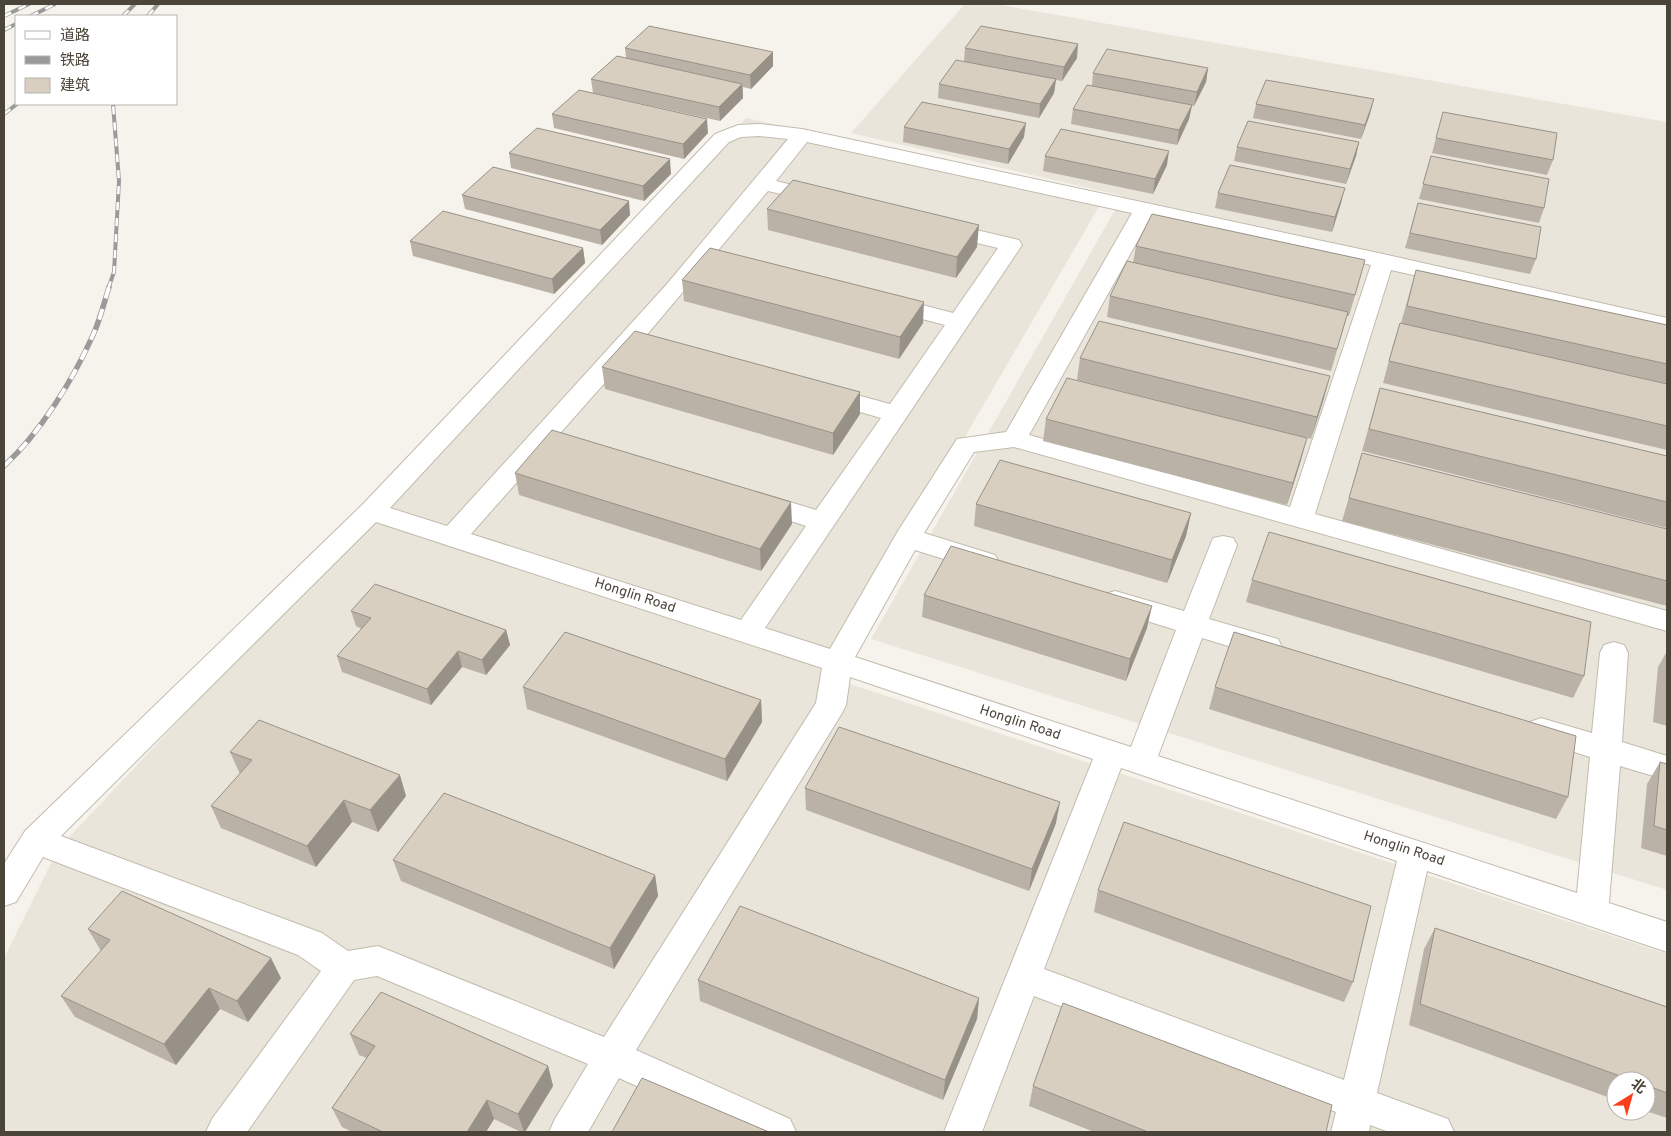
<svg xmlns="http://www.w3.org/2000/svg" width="1671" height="1136" viewBox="0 0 1671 1136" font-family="Overpass,'Noto Sans SC',sans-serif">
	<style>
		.residential { fill: #eae5da; fill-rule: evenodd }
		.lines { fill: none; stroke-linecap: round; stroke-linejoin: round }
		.minor-casing { stroke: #c2bbae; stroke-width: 2 }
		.minor { fill: #fff; fill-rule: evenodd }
		.rail-far1-casing { stroke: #9a9a9a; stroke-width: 4 }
		.rail-casing { stroke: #9a9a9a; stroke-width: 5.5 }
		.rail-far1 { stroke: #fff; stroke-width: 2.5; stroke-dasharray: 8; stroke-linecap: butt }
		.rail { stroke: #fff; stroke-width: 4; stroke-dasharray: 11; stroke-linecap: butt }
		.wall { fill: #bab2a6 }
		.shaded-wall { fill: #979187 }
		.building { fill: #d8cfc1; stroke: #979187 }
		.labels { text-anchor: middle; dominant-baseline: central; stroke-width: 4; stroke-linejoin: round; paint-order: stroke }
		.street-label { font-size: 14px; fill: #4b4439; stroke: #fff }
	</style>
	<rect width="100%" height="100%" fill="#f6f3ec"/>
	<g class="residential">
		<polygon points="965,4 995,4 1667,122 1667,890 871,639 1123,196 851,133"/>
		<path d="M746,118l358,80 -278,478 841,278v178h-1663v-174l54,-109zM1616,1081h30v30h-30z"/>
	</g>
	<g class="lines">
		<defs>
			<path id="minor" d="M759,124l43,5 581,125 284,64v14l-276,-62 -76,244 352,97v20l-653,-184 -40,5 -50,81 71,22 4,7 -4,7 -10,3 -70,-22 -60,107 276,90 45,-117 -71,-22 -4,-7 4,-7 10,-3 69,20 29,-73 10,-2 10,2 4,7 -28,74 69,20 4,8 -4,8 -10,3 -66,-20 -44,118 419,137 13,-136 -60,-19 -4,-8 4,-8 11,-4 51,15 8,-80 4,-8 10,-3 10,3 4,8 -6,89 45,14v24l-47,-14 -11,137 58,19v30l-240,-81 -50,222 71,26 6,13h-65l-19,-7 -1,7h-38l5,-20 -302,-116 -52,136h-38l149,-373 -243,-82 -4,28 -4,8 -206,337 154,69 6,13h-59l-118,-54 -31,54h-39l6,-13 33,-55 -211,-88 -23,4 -107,152h-41l6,-13 109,-148 -23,-16 -255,-98 -27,45 -12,4v-42l21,-33 337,-326 353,-371 23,-9zM759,136l29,3 -121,145 -220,242 -57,-18 339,-366 12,-5zM807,142l325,71 -126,219 -49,7 -59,92 -68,118 -65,-21 257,-383 -3,-5 -77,-18 -8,1 -3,5 3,5 64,15 -45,65 -65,-17 -8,2 -3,5 3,5 65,17 -55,79 -66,-18 -9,3 -3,5 3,5 66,19 -65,92 -59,-18 -9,3 -4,6 4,6 58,19 -65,94 -270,-86 168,-190 129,-153 55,13 7,-2 4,-4 -4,-4 -54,-13zM1151,217l220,48 -81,242 -261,-72zM376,522l446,146 -6,35 -212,334 -226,-91 -30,5 -26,-18 -261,-97zM1121,768l276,93 -53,219 -300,-111z"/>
		</defs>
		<use href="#minor" class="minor-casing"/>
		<use href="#minor" class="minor"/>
		<defs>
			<g id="rail-far1">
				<polyline points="4,16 29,4"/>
				<polyline points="31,16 55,4"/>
				<polyline points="123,16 135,4"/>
				<polyline points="148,16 158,4"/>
				<polyline points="4,30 16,24"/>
				<polyline points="4,114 17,104"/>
				<polyline points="108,289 114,272 119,181 113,104"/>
			</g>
			<path id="rail" d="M4,466c36,-33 69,-86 89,-131 7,-15 11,-32 16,-48"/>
		</defs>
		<use href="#rail-far1" class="rail-far1-casing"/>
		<use href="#rail" class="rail-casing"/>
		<use href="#rail-far1" class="rail-far1"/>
		<use href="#rail" class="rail"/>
	</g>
	<g class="wall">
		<polygon points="625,48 773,66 751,89 743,87 743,98 720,121 593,93 591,79 626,58"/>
		<polygon points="965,48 1077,58 1062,81 1056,80 1054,93 1039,118 938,98 939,84 964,62"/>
		<polygon points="1208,68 1206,82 1194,106 1192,106 1189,119 1177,145 1071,124 1073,109 1092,85 1093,73"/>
		<polygon points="1256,104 1370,114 1361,139 1253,118"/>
		<polygon points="1443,112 1553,160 1547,175 1432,153"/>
		<polygon points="552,114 708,133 684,159 554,128"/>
		<polygon points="904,127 1024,137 1008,164 903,142"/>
		<polygon points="1359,142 1356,156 1346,184 1234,161 1237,147"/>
		<polygon points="509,153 671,174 644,201 511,168"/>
		<polygon points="1045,156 1167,165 1153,194 1043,171"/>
		<polygon points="1431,156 1544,208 1539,223 1419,199"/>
		<polygon points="1218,193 1341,203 1332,232 1215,208"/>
		<polygon points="462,195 630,215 602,245 465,209"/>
		<polygon points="1418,203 1536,259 1530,274 1405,248"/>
		<polygon points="767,209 977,247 956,278 768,230"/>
		<polygon points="410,241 583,248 585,263 554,294 413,256"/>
		<polygon points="1136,246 1359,282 1349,316 1347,316 1331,371 1107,317 1110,296 1133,263"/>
		<polygon points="1416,270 1667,325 1667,450 1383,383 1393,345 1400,323 1401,323"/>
		<polygon points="682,280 923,323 899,359 684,301"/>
		<polygon points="1080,358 1324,398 1311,439 1077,380"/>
		<polygon points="602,367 860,392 860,414 833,455 605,389"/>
		<polygon points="1380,388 1667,456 1667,528 1362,451"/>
		<polygon points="1046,419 1301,460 1287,505 1043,441"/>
		<polygon points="1362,453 1667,529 1667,606 1342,521"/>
		<polygon points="515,473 792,524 761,571 519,495"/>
		<polygon points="976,504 1191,513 1186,536 1167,583 974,526"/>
		<polygon points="1252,580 1584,676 1573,698 1246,602"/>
		<polygon points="924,595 1147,628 1126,681 922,617"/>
		<polygon points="351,611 506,630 510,645 486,675 462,667 431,705 342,672 337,656 362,629 356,626"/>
		<polygon points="1667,651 1667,726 1653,722 1658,667"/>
		<polygon points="523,687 761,700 762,722 727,781 527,709"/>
		<polygon points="1215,687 1568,797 1556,819 1209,709"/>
		<polygon points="230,752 406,796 378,832 352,822 316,867 221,828 211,806 240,774"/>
		<polygon points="1660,762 1667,764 1667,856 1641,848 1647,784"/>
		<polygon points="805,788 1056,823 1029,891 806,810"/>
		<polygon points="393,860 655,875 658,896 614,969 401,881"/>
		<polygon points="1098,890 1353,982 1344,1002 1094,912"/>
		<polygon points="1435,928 1667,1007 1667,1118 1646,1111 1646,1081 1616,1081 1616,1100 1409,1025 1424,949"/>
		<polygon points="88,929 281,978 248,1022 220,1009 176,1065 75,1017 61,996 101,951"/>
		<polygon points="698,980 979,998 977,1019 943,1100 700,1001"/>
		<polygon points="350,1034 548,1066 553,1086 525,1132 521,1132 494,1119 486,1132 352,1132 342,1127 332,1108 367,1058 359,1055"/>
		<polygon points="1033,1086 1326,1132 1094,1132 1029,1106"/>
	</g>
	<g class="shaded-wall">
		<polygon points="1078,44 1077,58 1062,81 1064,67"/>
		<polygon points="773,52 773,66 751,89 750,75"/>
		<polygon points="1208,68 1206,82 1194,106 1197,92"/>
		<polygon points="1056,79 1054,93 1039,118 1040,104"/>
		<polygon points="742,84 743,98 720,121 719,107"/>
		<polygon points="1374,99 1370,114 1361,139 1365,125"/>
		<polygon points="1192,105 1189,119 1177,145 1179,130"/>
		<polygon points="707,119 708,133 684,159 683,144"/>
		<polygon points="1026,123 1024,137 1008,164 1009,149"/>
		<polygon points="1359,142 1356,156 1346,184 1350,169"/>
		<polygon points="1169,151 1167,165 1153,194 1155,179"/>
		<polygon points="670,159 671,174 644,201 643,186"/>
		<polygon points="1345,188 1341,203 1332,232 1335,217"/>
		<polygon points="629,201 630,215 602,245 600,230"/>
		<polygon points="979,225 977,247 956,278 957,257"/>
		<polygon points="583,248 585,263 554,294 552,279"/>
		<polygon points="924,302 923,323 899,359 900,337"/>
		<polygon points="1330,376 1324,398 1311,439 1317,417"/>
		<polygon points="860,392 860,414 833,455 833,433"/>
		<polygon points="1307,438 1301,460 1287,505 1293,483"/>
		<polygon points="791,502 792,524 761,571 760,549"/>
		<polygon points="1191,513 1186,536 1167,583 1172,560"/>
		<polygon points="1152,606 1147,628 1126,681 1130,659"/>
		<polygon points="506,630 510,645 486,675 482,660"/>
		<polygon points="458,651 462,667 431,705 427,689"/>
		<polygon points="761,700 762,722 727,781 725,759"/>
		<polygon points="400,775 406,796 378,832 370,810"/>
		<polygon points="344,800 352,822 316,867 307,846"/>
		<polygon points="1060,802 1056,823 1029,891 1032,869"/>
		<polygon points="655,875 658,896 614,969 610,948"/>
		<polygon points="271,958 281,978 248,1022 237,1001"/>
		<polygon points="209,988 220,1009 176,1065 164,1044"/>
		<polygon points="979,998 977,1019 943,1100 945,1080"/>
		<polygon points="548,1066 553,1086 525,1132 524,1132 518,1114"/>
		<polygon points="487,1100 494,1119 486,1132 467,1132"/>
	</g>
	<g class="building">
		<polygon points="649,26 773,52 750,75 625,48"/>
		<polygon points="981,26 1078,44 1064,67 965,48"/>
		<polygon points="1107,49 1208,68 1197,92 1093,73"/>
		<polygon points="617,56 742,84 719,107 591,79"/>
		<polygon points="956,60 1056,79 1040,104 939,84"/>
		<polygon points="1266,80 1374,99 1365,125 1256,104"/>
		<polygon points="1087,85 1192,105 1179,130 1073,109"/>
		<polygon points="579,90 707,119 683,144 552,114"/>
		<polygon points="922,102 1026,123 1009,149 904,127"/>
		<polygon points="1443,112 1557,133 1553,160 1436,138"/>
		<polygon points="1248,121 1359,142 1350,169 1237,147"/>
		<polygon points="537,128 670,159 643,186 509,153"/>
		<polygon points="1061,129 1169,151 1155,179 1045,156"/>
		<polygon points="1431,156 1549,179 1544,208 1423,184"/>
		<polygon points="1230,165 1345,188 1335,217 1218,193"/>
		<polygon points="493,167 629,201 600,230 462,195"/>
		<polygon points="793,180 979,225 957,257 767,209"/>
		<polygon points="1418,203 1541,227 1536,259 1410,233"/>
		<polygon points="443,211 583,248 552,279 410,241"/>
		<polygon points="1152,214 1365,260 1355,295 1136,246"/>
		<polygon points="710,248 924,302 900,337 682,280"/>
		<polygon points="1127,261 1348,312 1337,349 1110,296"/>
		<polygon points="1416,270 1667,325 1667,364 1407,306"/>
		<polygon points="1099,321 1330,376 1317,417 1080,358"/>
		<polygon points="1400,323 1667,384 1667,426 1389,361"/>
		<polygon points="635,331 860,392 833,433 602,367"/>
		<polygon points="1067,378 1307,438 1293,483 1046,419"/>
		<polygon points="1380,388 1667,456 1667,502 1369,429"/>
		<polygon points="552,430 791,502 760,549 515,473"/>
		<polygon points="1362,453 1667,529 1667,581 1349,498"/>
		<polygon points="1000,460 1191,513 1172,560 976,504"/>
		<polygon points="1269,532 1591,622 1584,676 1252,580"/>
		<polygon points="951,546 1152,606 1130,659 924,595"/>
		<polygon points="375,584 506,630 482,660 458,651 427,689 337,656 371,618 351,611"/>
		<polygon points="565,632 761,700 725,759 523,687"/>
		<polygon points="1234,632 1576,736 1568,797 1215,687"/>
		<polygon points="259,720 400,775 370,810 344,800 307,846 211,806 252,760 230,752"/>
		<polygon points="839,727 1060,802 1032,869 805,788"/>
		<polygon points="1660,762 1667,764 1667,830 1654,826"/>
		<polygon points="444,793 655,875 610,948 393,860"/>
		<polygon points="1124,822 1371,906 1353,982 1098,890"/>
		<polygon points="122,891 271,958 237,1001 209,988 164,1044 61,996 110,940 88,929"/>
		<polygon points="740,906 979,998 945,1080 698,980"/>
		<polygon points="1435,928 1667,1007 1667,1093 1646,1085 1646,1081 1634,1081 1420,1004"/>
		<polygon points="381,992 548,1066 518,1114 487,1100 467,1132 383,1132 332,1108 375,1046 350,1034"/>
		<polygon points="1063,1003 1332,1105 1326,1132 1148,1132 1033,1086"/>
		<polygon points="642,1078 769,1132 612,1132"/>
	</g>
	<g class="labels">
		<g class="street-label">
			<text transform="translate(635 596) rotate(18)">Honglin Road</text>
			<text transform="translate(1020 723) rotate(18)">Honglin Road</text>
			<text transform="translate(1404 849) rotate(18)">Honglin Road</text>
		</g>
	</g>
	<rect width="1671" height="1136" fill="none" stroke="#4b4439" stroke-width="10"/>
	<rect x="15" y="15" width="162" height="90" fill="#ffffff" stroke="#b7b4b0"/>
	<rect x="25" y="31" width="25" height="8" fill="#ffffff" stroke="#b7b4b0"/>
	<text x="60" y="40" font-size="15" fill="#4b4439">道路</text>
	<rect x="25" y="56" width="25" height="8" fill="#9a9a9a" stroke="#b7b4b0"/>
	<text x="60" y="65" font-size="15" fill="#4b4439">铁路</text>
	<rect x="25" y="78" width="25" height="15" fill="#d8cfc1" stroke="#b7b4b0"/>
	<text x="60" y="90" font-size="15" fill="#4b4439">建筑</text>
	<g transform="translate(1631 1096) rotate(37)"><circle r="24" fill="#ffffff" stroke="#b7b4b0"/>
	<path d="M0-4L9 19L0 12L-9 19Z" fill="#fc3f1d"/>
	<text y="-8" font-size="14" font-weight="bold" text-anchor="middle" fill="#4b4439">北</text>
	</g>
</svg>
